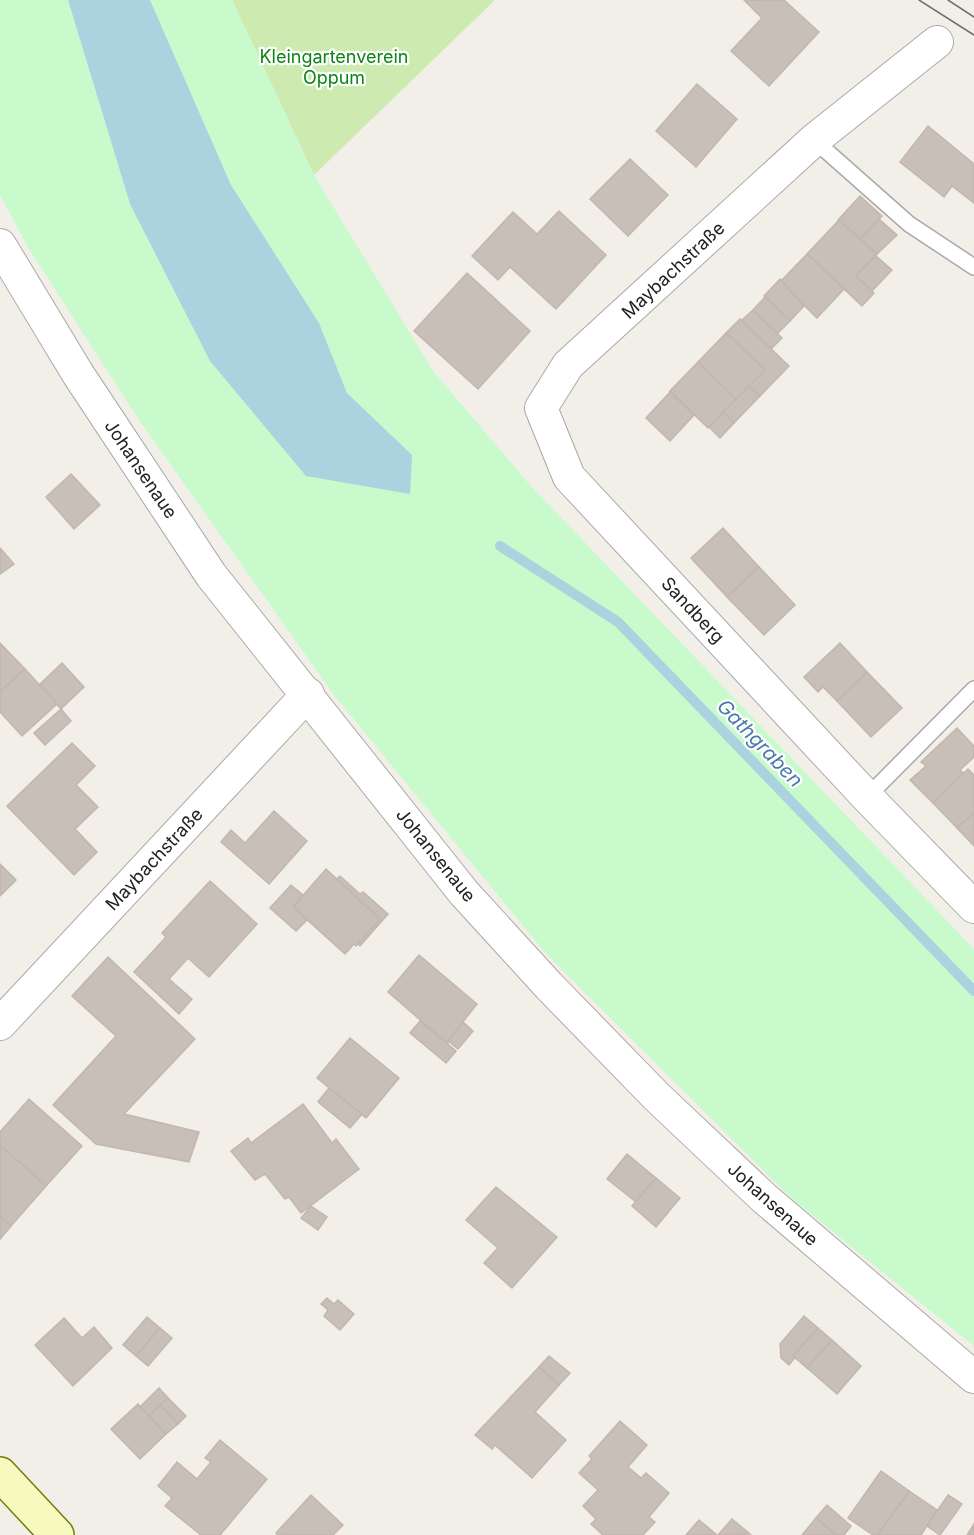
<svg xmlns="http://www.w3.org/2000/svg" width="974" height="1535" viewBox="0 0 974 1535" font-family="Inter,sans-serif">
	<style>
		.grass { fill: #cdebb0 }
		.park { fill: #c8facc }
		.water { fill: #aad3df }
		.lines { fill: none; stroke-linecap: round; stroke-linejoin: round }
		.stream { stroke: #aad3df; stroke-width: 10 }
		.building { fill: #c7bfb8; stroke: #c4b6ab; stroke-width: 1.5 }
		.service-casing { stroke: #a9a9a9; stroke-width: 18 }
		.minor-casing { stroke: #a9a9a9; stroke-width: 34 }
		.secondary-casing { stroke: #707d05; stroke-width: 36 }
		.service { stroke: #fff; stroke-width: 15 }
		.minor { stroke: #fff; stroke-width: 32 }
		.secondary { stroke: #f7fabf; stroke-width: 33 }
		.tram { stroke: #707070; stroke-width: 1.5 }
		.labels { text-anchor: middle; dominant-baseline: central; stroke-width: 4.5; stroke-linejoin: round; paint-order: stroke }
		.park-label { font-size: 18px; fill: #0c8416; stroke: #fff }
		.street-label { font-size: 18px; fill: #222; stroke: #fff }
		.water-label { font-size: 20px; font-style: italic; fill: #4a7aab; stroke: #fff }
	</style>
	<rect width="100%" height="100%" fill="#f2efe9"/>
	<polygon class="grass" points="232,0 495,0 314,175"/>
	<polygon class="park" points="0,0 68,0 130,204 412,455 347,393 319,323 231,185 150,0 232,0 314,175 433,371 530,485 974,949 974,1346 791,1198 548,956 334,695 139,420 29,249 0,195"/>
	<polygon class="water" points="68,0 150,0 231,185 319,323 347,393 412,455 410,494 306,476 210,361 130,204"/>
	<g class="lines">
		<polyline class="stream" points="500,546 618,622 974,991"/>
	</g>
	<g class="building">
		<polygon points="784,0 819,32 769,86 731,51 762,18 744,0"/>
		<polygon points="697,84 737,119 696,167 656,131"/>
		<polygon points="928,126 974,164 974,203 952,186 944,197 900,162"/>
		<polygon points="630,159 668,195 628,236 590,199"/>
		<polygon points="860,196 882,216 859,240 838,220"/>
		<polygon points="559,211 606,255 556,309 510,267 498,280 472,256 513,212 537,234"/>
		<polygon points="879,219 897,235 877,254 860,239"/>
		<polygon points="839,220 877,254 856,276 874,293 862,306 807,254"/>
		<polygon points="807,254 844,289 817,318 780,282"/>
		<polygon points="876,256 892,270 872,291 856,276"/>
		<polygon points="467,273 530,331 478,389 414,331"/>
		<polygon points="780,279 804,306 790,321 764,296"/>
		<polygon points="765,297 790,321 777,334 753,310"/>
		<polygon points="753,310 782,338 771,349 741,321"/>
		<polygon points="740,319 789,366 760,396 749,386 765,370 726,333"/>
		<polygon points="726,333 765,370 736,399 698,362"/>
		<polygon points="698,362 736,399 708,428 670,391"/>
		<polygon points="749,386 760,396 734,423 723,412"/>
		<polygon points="670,392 694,415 670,441 646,418"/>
		<polygon points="723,412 734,423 720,438 709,427"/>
		<polygon points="71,474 100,505 74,529 46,497"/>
		<polygon points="723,528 759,567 727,597 691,558"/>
		<polygon points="0,548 14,564 0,574"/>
		<polygon points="759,567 795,605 764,635 727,597"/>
		<polygon points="0,643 25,669 0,692"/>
		<polygon points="840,643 867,672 837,701 823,687 818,692 804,677"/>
		<polygon points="62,663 84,687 61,709 39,685"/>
		<polygon points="25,669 57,704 22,736 0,712 0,692"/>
		<polygon points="867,672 902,708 871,737 837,701"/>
		<polygon points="61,709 71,721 45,745 34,733"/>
		<polygon points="957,728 974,746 974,757 960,770 964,773 933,803 910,780 926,766 921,762"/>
		<polygon points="72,743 95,766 76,785 98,807 75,829 97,852 74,875 7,806"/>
		<polygon points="968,769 974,775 974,812 957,828 933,803"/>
		<polygon points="274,811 307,841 269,884 221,842 231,830 245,843"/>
		<polygon points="974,812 974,846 957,828"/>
		<polygon points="0,864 16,880 0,896"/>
		<polygon points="326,869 380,919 356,946 354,944 345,954 293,907"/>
		<polygon points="340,876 360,894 363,892 388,914 360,946 358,944 380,919 337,879"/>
		<polygon points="210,881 257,924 209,977 188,958 169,979 192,999 179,1014 134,972 166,937 162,933"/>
		<polygon points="291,885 303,895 293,907 307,920 296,931 270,908"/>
		<polygon points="419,955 477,1004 448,1041 448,1044 388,992"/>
		<polygon points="108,957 195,1039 124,1114 199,1132 189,1162 96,1144 53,1105 116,1036 72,996"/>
		<polygon points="420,1021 456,1051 446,1063 410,1033"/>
		<polygon points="463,1022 473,1031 458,1049 448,1041"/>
		<polygon points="350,1038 399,1078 366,1118 317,1078"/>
		<polygon points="329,1088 362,1114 350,1128 318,1102"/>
		<polygon points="29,1099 82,1146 46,1186 0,1145 0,1132"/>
		<polygon points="303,1104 332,1143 336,1139 359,1169 301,1213 289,1197 285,1199 265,1174 255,1180 231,1151 248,1138 251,1143"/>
		<polygon points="0,1145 46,1186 11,1226 0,1216"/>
		<polygon points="627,1154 656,1178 636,1202 607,1179"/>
		<polygon points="656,1178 680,1198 656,1227 632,1206"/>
		<polygon points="496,1187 557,1237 512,1288 484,1263 498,1248 466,1220"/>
		<polygon points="311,1206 327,1217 318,1230 301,1218"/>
		<polygon points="0,1216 11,1226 0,1239"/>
		<polygon points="327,1298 334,1304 338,1300 354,1314 340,1330 324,1316 328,1310 321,1304"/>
		<polygon points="804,1316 818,1328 789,1365 781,1358 780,1344"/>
		<polygon points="147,1317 160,1328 136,1356 123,1345"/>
		<polygon points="64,1318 82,1338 94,1327 112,1348 73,1386 35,1345"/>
		<polygon points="160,1328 172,1338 148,1366 136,1356"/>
		<polygon points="818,1328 832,1340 807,1368 793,1356"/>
		<polygon points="832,1340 861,1366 837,1394 807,1368"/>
		<polygon points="549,1356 570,1373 559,1385 539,1367"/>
		<polygon points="539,1367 559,1385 535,1412 566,1440 532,1478 495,1445 492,1449 475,1435"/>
		<polygon points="159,1388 168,1398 149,1416 140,1407"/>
		<polygon points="168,1398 186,1416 178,1424 160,1405"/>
		<polygon points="138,1404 166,1434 140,1459 111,1429"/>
		<polygon points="160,1405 178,1424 166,1434 149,1416"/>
		<polygon points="620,1421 647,1445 628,1467 641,1478 646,1473 669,1493 649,1517 655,1522 643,1535 603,1535 591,1524 596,1519 583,1506 598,1490 579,1473 592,1459 589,1456"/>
		<polygon points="220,1440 267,1479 220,1535 201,1535 165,1506 172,1498 158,1486 177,1462 197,1479 211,1462 205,1458"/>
		<polygon points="881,1471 909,1491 878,1535 873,1535 848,1518"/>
		<polygon points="909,1491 937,1510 921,1535 878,1535"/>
		<polygon points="311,1495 343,1525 333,1535 278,1535 276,1533"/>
		<polygon points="948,1495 962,1504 940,1535 927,1526"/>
		<polygon points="827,1505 851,1526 844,1535 836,1535 816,1518"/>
		<polygon points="816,1518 836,1535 802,1535"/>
		<polygon points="732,1519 750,1534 718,1535"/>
		<polygon points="699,1520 717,1535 686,1535"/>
		<polygon points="974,1524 974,1535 967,1535"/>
	</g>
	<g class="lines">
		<defs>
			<g id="service">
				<polyline points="814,140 909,224 974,267"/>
				<polyline points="867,797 974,689"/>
			</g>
			<g id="minor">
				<polyline points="937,42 814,140 568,365 541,408 569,477 867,797 974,907"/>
				<polyline points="0,245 78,374 211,575 464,893 549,986 657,1097 764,1198 974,1377"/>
				<polyline points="0,1024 308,694"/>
			</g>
			<polyline id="secondary" points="0,1474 57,1535"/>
		</defs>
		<use href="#service" class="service-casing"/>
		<use href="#minor" class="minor-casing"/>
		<use href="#secondary" class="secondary-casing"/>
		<use href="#service" class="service"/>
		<use href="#minor" class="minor"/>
		<use href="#secondary" class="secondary"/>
		<g class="tram">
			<polyline points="919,0 974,35"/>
			<polyline points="948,0 974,17"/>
		</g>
	</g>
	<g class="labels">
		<g class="park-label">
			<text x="334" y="56">Kleingartenverein<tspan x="334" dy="21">Oppum</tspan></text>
		</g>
		<g class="street-label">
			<text transform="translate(673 270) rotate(-43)">Maybachstraße</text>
			<text transform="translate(141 469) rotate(56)">Johansenaue</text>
			<text transform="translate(693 610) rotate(47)">Sandberg</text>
			<text transform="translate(436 855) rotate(51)">Johansenaue</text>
			<text transform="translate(154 859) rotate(-47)">Maybachstraße</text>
			<text transform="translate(773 1204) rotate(42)">Johansenaue</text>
		</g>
		<g class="water-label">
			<text transform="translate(760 743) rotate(46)">Gathgraben</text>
		</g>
	</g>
</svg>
